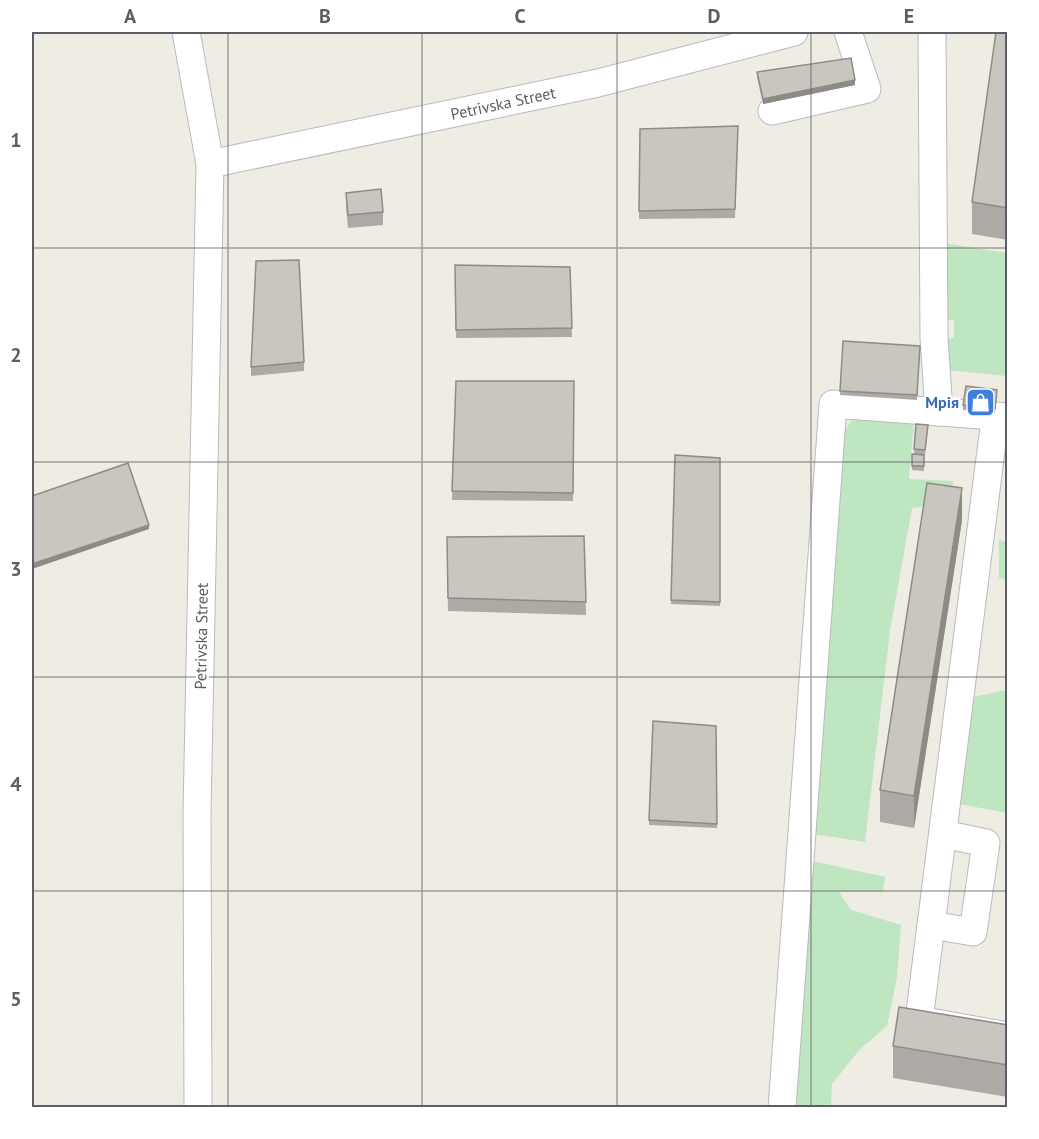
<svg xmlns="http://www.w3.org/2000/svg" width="1039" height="1139" viewBox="0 0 1039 1139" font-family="'PT Sans',sans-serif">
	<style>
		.green { fill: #bee6c1 }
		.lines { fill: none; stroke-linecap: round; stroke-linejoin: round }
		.minor-casing { stroke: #b8babf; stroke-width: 29 }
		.minor { stroke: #fff; stroke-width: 27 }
		.wall { fill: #adaaa5 }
		.shaded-wall { fill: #8d8b86 }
		.building { fill: #c9c6c0; stroke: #8d8b86; stroke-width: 1.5 }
		.grid { fill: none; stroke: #5b5e64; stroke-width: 1.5; stroke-opacity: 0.55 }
		.labels { text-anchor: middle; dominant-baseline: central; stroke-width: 5; stroke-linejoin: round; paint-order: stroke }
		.street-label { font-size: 16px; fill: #5b5e64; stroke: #fff }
		.shop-label { font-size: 16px; font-weight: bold; fill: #366cbe; stroke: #fff; text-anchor: end }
		.neatline { fill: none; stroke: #5b5e64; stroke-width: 2 }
		.grid-label { font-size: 20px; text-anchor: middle; font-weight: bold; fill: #5b5e64 }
	</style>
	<rect width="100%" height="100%" fill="#eeece3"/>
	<g class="green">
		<polygon points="943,243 1007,253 1007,376 947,370 946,339 954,338 954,320 946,320"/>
		<polygon points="855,416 914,421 909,479 953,481 950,504 912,508 890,631 865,842 813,834 839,438"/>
		<polygon points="999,540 1007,542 1007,580 999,578"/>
		<polygon points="1007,690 1007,813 954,803 973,697"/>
		<polygon points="808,860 885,877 883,892 839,892 851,910 901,925 897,977 887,1026 860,1049 832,1084 831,1107 791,1108"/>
	</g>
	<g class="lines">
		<defs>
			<g id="minor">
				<polyline points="186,32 210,164 197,814 198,1108"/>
				<polyline points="932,32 934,338 939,412"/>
				<polyline points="772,111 867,89 848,32"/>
				<polyline points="210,164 598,83 794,32"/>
				<polyline points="995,419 919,1020 1008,1036"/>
				<polyline points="931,925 973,932 986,843 943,834"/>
				<polyline points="782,1108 833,404 1008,417"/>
			</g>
		</defs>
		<use href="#minor" class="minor-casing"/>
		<use href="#minor" class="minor"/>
	</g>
	<g class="wall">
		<polygon points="1008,32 1008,240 972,234 972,202"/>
		<polygon points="757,72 855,85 763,104 757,77"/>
		<polygon points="738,126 735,218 639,219 640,129"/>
		<polygon points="346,193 383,212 383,225 348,228 346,206"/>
		<polygon points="455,265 570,267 572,337 456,338"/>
		<polygon points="843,341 920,346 917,400 840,395"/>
		<polygon points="304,362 304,371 251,376 251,367"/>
		<polygon points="456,381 574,381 573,501 452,500"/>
		<polygon points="997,395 995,413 963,410 963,405"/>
		<polygon points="916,424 928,429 925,455 914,454"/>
		<polygon points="912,454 924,455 924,471 912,470"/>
		<polygon points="675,455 720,458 720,606 671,604"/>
		<polygon points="962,520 914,828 880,822 880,790"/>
		<polygon points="584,536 586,615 448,611 447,537"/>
		<polygon points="716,726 717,828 649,825 649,820"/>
		<polygon points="1008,1025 1008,1097 893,1078 893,1046"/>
	</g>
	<g class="shaded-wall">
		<polygon points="855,80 855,85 763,104 763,99"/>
		<polygon points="962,488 962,520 914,828 914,796"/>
		<polygon points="149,525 149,529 32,569 32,564"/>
	</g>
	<g class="building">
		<polygon points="996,32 1008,32 1008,208 972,202"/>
		<polygon points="851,58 855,80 763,99 757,72"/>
		<polygon points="738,126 735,209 639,211 640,129"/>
		<polygon points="381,189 383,212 348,215 346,193"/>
		<polygon points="299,260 304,362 251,367 256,261"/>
		<polygon points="455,265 570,267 572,328 456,330"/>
		<polygon points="843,341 920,346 917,395 840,391"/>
		<polygon points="456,381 574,381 573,493 452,491"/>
		<polygon points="966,386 997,390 995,409 963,405"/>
		<polygon points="916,424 928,425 925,450 914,449"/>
		<polygon points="912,454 924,455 924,466 912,466"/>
		<polygon points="675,455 720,458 720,602 671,600"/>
		<polygon points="128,463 149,525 32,564 32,496"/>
		<polygon points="927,483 962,488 914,796 880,790"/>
		<polygon points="584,536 586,602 448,598 447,537"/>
		<polygon points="653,721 716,726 717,824 649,820"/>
		<polygon points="899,1007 1008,1025 1008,1065 893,1046"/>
	</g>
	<path class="grid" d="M228,32v1076M422,32v1076M617,32v1076M811,32v1076M32,248h976M32,462h976M32,677h976M32,891h976"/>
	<defs>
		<symbol id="shop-square" viewBox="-11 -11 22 22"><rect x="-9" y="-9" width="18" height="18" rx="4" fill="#3f7fe0" stroke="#fff"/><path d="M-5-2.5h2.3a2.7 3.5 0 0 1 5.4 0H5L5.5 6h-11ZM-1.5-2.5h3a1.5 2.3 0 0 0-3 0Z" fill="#fff"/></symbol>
	</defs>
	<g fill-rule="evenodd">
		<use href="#shop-square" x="964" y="386" width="33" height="33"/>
	</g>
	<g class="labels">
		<g class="street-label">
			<text transform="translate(503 103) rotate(-12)">Petrivska Street</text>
			<text transform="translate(201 636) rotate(-89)">Petrivska Street</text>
		</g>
		<g class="shop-label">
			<text x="959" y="402">Мрія</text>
		</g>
	</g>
	<rect width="1039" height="1139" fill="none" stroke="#ffffff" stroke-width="66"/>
	<rect x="33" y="33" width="973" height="1073" class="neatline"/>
	<g class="grid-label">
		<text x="130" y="23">A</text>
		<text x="325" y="23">B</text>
		<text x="520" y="23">C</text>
		<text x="714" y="23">D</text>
		<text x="909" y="23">E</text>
		<text x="16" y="147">1</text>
		<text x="16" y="362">2</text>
		<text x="16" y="576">3</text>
		<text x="16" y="791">4</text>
		<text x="16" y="1006">5</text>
	</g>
</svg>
